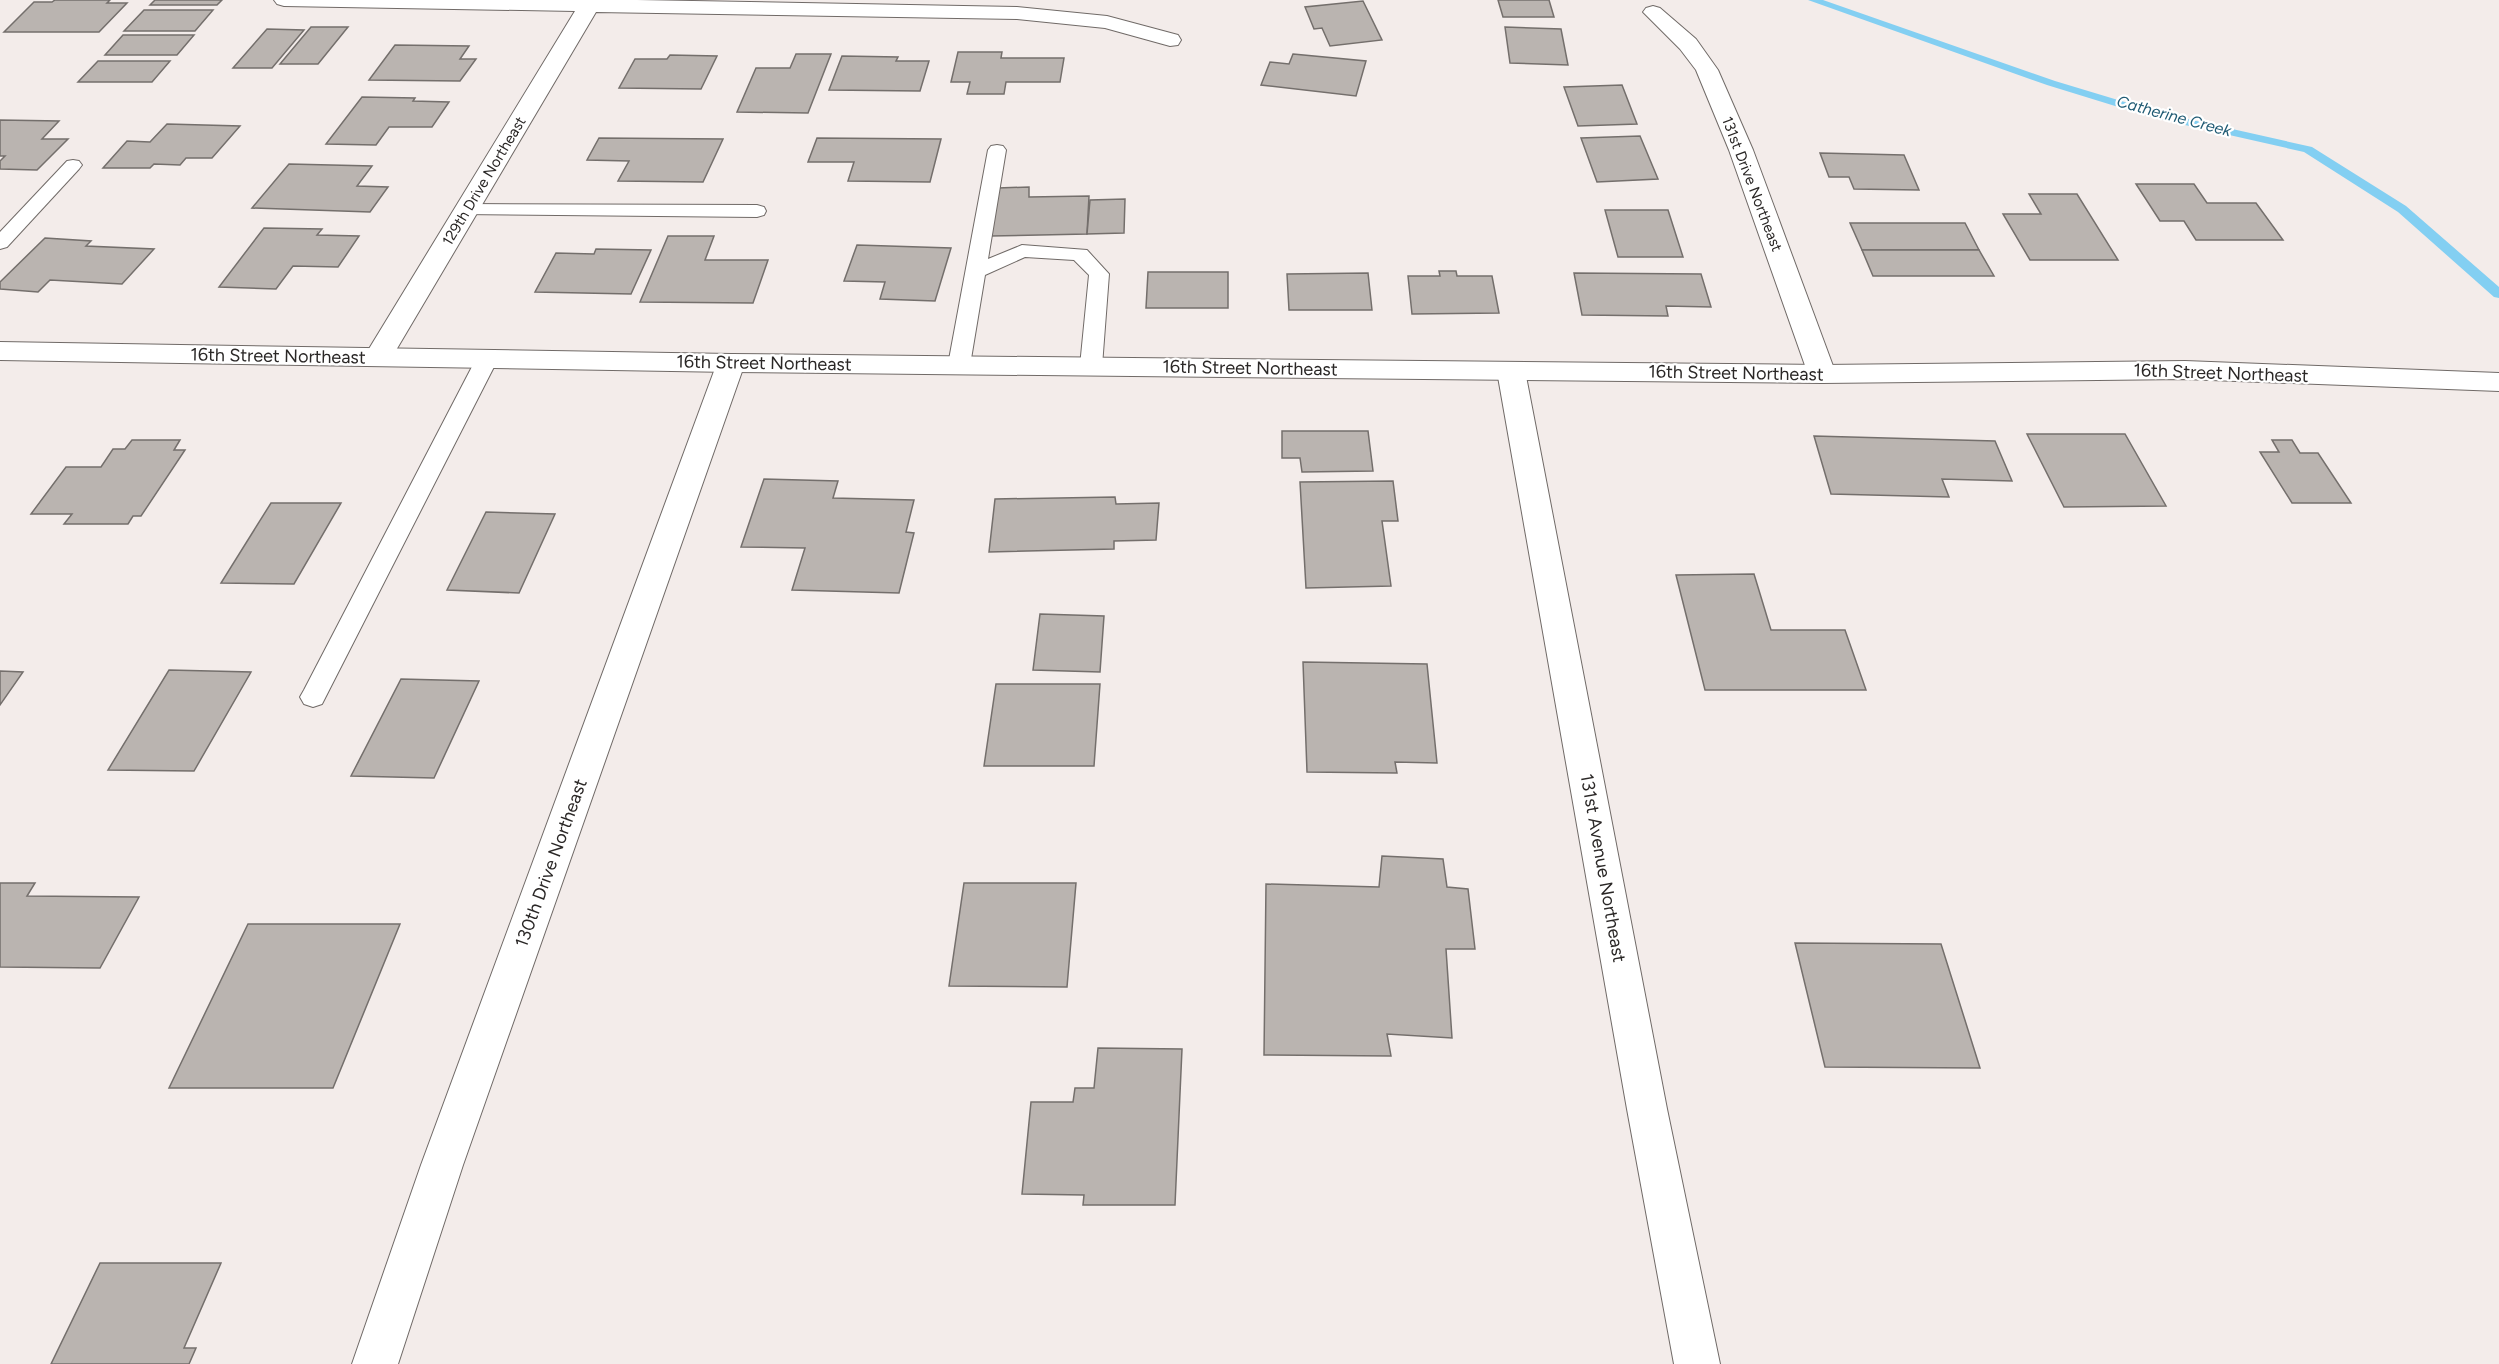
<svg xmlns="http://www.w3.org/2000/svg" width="2499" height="1364" viewBox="0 0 2499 1364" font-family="Figtree,sans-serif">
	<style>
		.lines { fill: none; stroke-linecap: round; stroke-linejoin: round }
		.stream { fill: #83cff2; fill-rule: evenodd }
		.building { fill: #bab4b0; stroke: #746f6c; stroke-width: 1.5 }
		.service-casing { stroke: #706a67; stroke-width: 2 }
		.minor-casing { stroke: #706a67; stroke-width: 2 }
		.tertiary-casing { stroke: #706a67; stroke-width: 2 }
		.service { fill: #fff; fill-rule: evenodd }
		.minor { fill: #fff; fill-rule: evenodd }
		.tertiary { fill: #fff; fill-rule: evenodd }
		.labels { text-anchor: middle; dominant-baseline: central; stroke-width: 4.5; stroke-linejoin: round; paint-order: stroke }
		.far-street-label { font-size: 15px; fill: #2a2726; stroke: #fff }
		.far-water-label { font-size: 16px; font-style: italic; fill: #205b74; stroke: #fff }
		.street-label { font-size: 18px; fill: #2a2726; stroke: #fff }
	</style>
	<rect width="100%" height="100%" fill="#f3ecea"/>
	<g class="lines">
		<polygon class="stream" points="1808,0 1823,0 2055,81 2161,113 2312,147 2406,206 2499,287 2499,298 2494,297 2398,212 2304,152 2154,118 2047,85"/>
	</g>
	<g class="building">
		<polygon points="55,0 110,0 107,3 127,3 99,32 4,32 34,2 52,2"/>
		<polygon points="155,0 222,0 217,5 150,5"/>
		<polygon points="1498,0 1549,0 1554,17 1503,17"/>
		<polygon points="1363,1 1382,40 1330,46 1322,28 1314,29 1305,7"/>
		<polygon points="144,10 213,10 195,31 124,31"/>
		<polygon points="311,27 348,27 318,64 280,64"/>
		<polygon points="1505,27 1561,29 1568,65 1510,63"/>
		<polygon points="267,29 304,30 272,68 233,68"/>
		<polygon points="123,35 194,35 177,55 105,55"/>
		<polygon points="395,45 469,46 460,59 476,59 460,81 369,80"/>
		<polygon points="958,52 1002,52 1001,58 1064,58 1060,82 1006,82 1004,94 967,94 970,82 951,82"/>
		<polygon points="796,54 831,54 808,113 737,112 756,68 790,68"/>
		<polygon points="1293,54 1366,61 1356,96 1261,85 1270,62 1289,64"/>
		<polygon points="670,55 717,56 701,89 619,88 635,59 667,59"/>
		<polygon points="842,56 898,57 896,61 929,61 920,91 829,90"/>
		<polygon points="98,61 170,61 152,82 78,82"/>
		<polygon points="1622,85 1637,124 1578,126 1564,87"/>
		<polygon points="362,97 415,98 413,101 449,102 432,127 389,127 376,145 326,144"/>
		<polygon points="0,120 59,121 42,139 68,139 37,170 0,169 0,161 5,156 0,156"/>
		<polygon points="167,124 240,126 212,158 186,158 180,165 154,164 150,168 103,168 127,141 150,142"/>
		<polygon points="1640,136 1658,179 1597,182 1581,138"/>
		<polygon points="599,138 723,139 703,182 618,181 629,161 587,160"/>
		<polygon points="817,138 941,139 930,182 848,181 854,162 808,162"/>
		<polygon points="1820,153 1904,155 1919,190 1854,189 1849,177 1829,177"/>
		<polygon points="289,164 372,166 357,186 388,187 370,212 252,208"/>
		<polygon points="2136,184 2194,184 2207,203 2256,203 2283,240 2196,240 2184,221 2160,221"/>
		<polygon points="1029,187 1029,197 1089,196 1087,234 991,236 998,188"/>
		<polygon points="2029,194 2077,194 2118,260 2030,260 2003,214 2041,214"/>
		<polygon points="1125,199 1124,233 1087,234 1090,200"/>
		<polygon points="1605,210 1668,210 1683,257 1618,257"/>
		<polygon points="1850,223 1965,223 1979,250 1862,250"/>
		<polygon points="264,228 322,229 317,235 359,236 338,267 293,266 276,289 219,287"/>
		<polygon points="668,236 714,236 705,260 768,260 753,303 640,302"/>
		<polygon points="45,238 91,241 86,246 154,249 122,284 50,280 38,292 0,289 0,282"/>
		<polygon points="857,245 951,248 935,301 880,299 885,282 844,281"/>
		<polygon points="596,249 651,250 631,294 535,292 556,253 594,254"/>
		<polygon points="1862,250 1979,250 1994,276 1873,276"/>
		<polygon points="1439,271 1456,271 1457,276 1492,276 1499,313 1412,314 1408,276 1440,276"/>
		<polygon points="1148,272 1228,272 1228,308 1146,308"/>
		<polygon points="1368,273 1372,310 1289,310 1287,274"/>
		<polygon points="1574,273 1701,274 1711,307 1666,306 1668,316 1582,315"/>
		<polygon points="1282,431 1368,431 1373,471 1302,472 1300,458 1282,458"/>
		<polygon points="2027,434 2125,434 2166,506 2064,507"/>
		<polygon points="1814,436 1995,441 2012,481 1942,479 1949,497 1831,494"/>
		<polygon points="132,440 180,440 174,450 185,450 141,516 133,516 128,524 64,524 72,514 31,514 66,467 101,467 113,449 125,449"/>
		<polygon points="2272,440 2292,440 2300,453 2318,453 2351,503 2292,503 2260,452 2279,452"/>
		<polygon points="764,479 838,481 833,498 914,500 906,532 914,533 899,593 792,590 805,548 741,547"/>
		<polygon points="1393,481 1398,521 1382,521 1391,586 1306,588 1300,482"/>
		<polygon points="1115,497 1116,504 1159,503 1156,540 1114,541 1114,549 989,552 995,499"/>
		<polygon points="271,503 341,503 294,584 221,583"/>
		<polygon points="486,512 555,514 519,593 447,590"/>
		<polygon points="1754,574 1771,630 1845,630 1866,690 1705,690 1676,575"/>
		<polygon points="1040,614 1104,616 1100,672 1033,670"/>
		<polygon points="1303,662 1427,664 1437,763 1395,762 1397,773 1307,772"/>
		<polygon points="169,670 251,672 194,771 108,770"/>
		<polygon points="0,671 23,672 0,705"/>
		<polygon points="401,679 479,681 434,778 351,776"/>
		<polygon points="996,684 1100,684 1094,766 984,766"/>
		<polygon points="1382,856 1443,859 1447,887 1468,889 1475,949 1446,949 1452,1038 1387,1034 1391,1056 1264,1055 1266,884 1379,887"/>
		<polygon points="0,883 35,883 27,896 139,897 100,968 0,967"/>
		<polygon points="964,883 1076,883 1067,987 949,986"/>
		<polygon points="248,924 400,924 333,1088 169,1088"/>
		<polygon points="1795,943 1941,944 1980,1068 1825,1067"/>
		<polygon points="1098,1048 1182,1049 1175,1205 1083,1205 1084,1195 1022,1194 1031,1102 1073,1102 1075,1088 1094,1088"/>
		<polygon points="100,1263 221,1263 184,1348 196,1348 189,1364 51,1364"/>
	</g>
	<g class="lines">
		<defs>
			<g id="service">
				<polygon points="997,145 1003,146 1006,150 988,259 1022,245 1087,250 1109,274 1102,366 1098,371 1091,373 1084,371 1080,366 1089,275 1074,260 1025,257 985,275 970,365 966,370 959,372 952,370 948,365 988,150 991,146"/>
				<polygon points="73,160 79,161 82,165 79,169 7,247 0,249 0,232 67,161"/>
				<polygon points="467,204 757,205 764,207 766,211 764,215 757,217 460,214 458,210 460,206"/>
				<polygon points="487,352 494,354 498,359 322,704 313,707 304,704 300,697 304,690 476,359 480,354"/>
			</g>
			<g id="minor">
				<polygon points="274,0 637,0 1017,7 1107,16 1178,35 1181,40 1178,45 1170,46 1105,28 1017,19 596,12 392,357 388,363 378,366 368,363 364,357 575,11 284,6 277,4"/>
				<polygon points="1653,6 1660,8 1696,39 1718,70 1753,150 1836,374 1832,380 1822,383 1812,380 1808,374 1729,150 1696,70 1680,49 1643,12 1646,8"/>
				<polygon points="731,354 741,357 745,363 463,1165 398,1364 352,1364 421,1165 717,363 721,357"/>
				<polygon points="1511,362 1521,365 1525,371 1667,1109 1720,1364 1674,1364 1627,1109 1497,371 1501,365"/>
			</g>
			<polygon id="tertiary" points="0,342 731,354 1822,365 2185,361 2499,373 2499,391 2185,379 1822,383 731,372 0,360"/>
		</defs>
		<use href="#service" class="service-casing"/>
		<use href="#minor" class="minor-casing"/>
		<use href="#tertiary" class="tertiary-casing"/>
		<use href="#service" class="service"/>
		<use href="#minor" class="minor"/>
		<use href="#tertiary" class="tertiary"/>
	</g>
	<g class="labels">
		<g class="far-street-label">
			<text transform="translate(484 181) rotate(-59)">129th Drive Northeast</text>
			<text transform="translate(1752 184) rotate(69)">131st Drive Northeast</text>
		</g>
		<g class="far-water-label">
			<text transform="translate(2174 116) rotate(15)">Catherine Creek</text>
		</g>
		<g class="street-label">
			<text transform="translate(278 356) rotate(1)">16th Street Northeast</text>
			<text transform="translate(764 363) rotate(1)">16th Street Northeast</text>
			<text transform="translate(1250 368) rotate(1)">16th Street Northeast</text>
			<text transform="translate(1736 373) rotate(1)">16th Street Northeast</text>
			<text transform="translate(2221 373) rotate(2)">16th Street Northeast</text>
			<text transform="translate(551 863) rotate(-70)">130th Drive Northeast</text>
			<text transform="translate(1603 868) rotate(80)">131st Avenue Northeast</text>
		</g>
	</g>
</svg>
